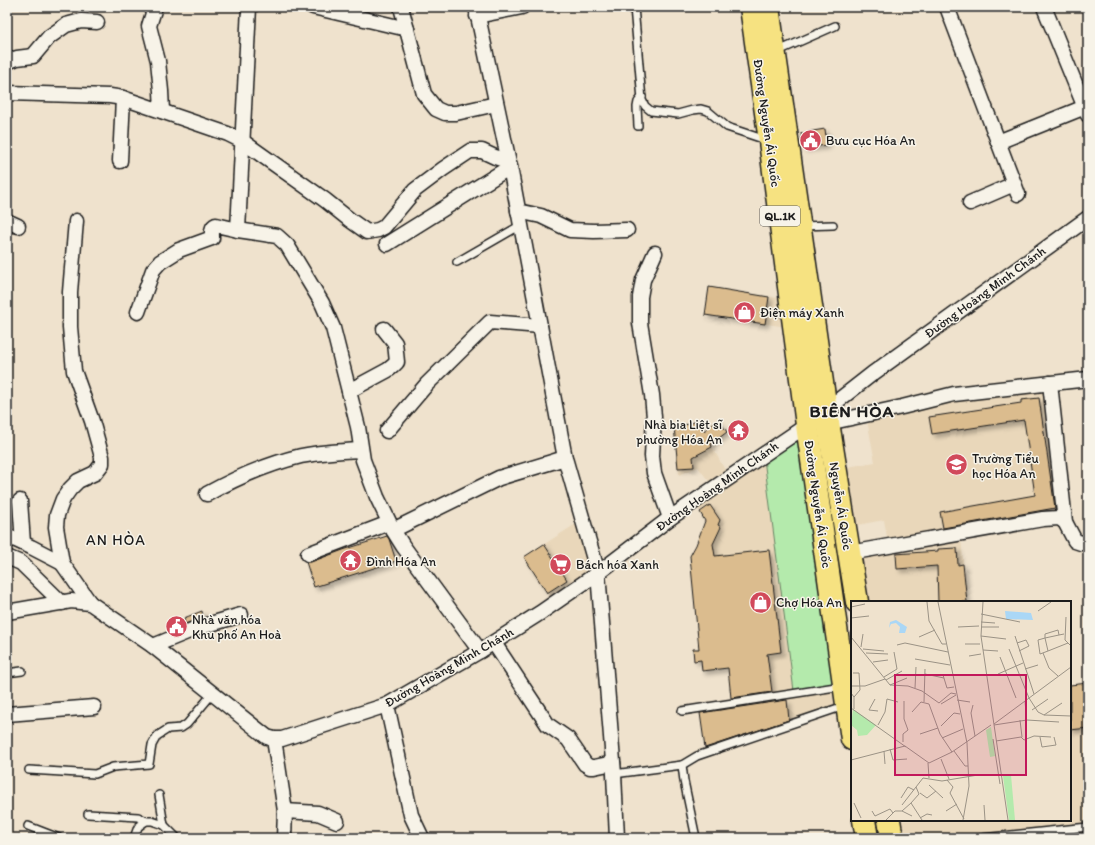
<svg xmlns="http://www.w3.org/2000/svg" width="1095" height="845" viewBox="0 0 1095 845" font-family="Itim,sans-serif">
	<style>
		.built { fill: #e9d7ba }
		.green { fill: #b4eaac; stroke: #688364 }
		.building { fill: #dbbc8e; stroke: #1c1c1c; filter: url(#shadow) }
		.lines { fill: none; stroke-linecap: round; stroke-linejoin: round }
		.lane-casing { stroke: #1c1c1c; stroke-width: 10 }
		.street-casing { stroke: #1c1c1c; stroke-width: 17 }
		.primary-casing { stroke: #1c1c1c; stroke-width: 25 }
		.lane { stroke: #f7f3e8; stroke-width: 7 }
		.street { stroke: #f7f3e8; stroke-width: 14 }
		.primary { stroke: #f6e281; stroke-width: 22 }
		.labels { text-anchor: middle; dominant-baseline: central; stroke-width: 3; stroke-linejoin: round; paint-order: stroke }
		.shield { fill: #f7f3e8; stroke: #5e5c59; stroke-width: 1 }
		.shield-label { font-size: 12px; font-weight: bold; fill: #1c1c1c }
		.street-label { font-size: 13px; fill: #1c1c1c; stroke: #f7f3e8 }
		.poi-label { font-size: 13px; fill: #1c1c1c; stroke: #f7f3e8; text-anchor: start }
		.quarter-label { font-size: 15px; letter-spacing: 1px; fill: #1c1c1c; stroke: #f7f3e8 }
		.district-label { font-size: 17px; font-weight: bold; letter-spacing: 1px; fill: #1c1c1c; stroke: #f7f3e8 }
		.inset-road { fill: none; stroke: #9b9386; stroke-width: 1 }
		.view { fill: #c2185b; fill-opacity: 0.15; stroke: #c2185b; stroke-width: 2 }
		.inset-edge { fill: none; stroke: #1c1c1c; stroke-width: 2 }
	</style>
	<defs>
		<filter id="shadow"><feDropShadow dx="3.5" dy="3.5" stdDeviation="2" flood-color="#0004"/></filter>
	</defs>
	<rect width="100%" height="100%" fill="#efe2cd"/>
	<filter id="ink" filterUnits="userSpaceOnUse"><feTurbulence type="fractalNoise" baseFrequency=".025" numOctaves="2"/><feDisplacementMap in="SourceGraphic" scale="8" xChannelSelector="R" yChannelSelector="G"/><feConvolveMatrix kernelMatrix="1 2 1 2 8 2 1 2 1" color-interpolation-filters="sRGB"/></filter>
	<g filter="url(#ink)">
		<g class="built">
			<polygon points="709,287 784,299 787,327 705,315"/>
			<polygon points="1046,388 1060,514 888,543 884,520 852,526 842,468 875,462 867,420 954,398"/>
			<polygon points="698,420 727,474 711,484 698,467 679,475 674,426 690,424"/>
			<polygon points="801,434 839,703 705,748 700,711 732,706 728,668 702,671 701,661 694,661 693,649 699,648 696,545 705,521 696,505"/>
			<polygon points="579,522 594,571 552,600 524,557"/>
			<polygon points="961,538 967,602 864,602 856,556"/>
			<polygon points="1088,683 1088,838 900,838 897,820 1070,820 1070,685"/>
		</g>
		<polygon class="green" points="801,434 837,684 794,691 764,459"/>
		<g class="building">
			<polygon points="825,129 827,145 803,148 801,133"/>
			<polygon points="709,287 769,297 765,324 705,315"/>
			<polygon points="1039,398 1055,508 943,528 940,512 1035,495 1024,420 932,434 929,417 1021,403 1021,400"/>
			<polygon points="698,420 704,431 718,420 727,432 711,444 712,447 693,457 694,467 678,468 674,426 690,424"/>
			<polygon points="710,505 720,520 718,525 721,527 713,544 715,556 769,550 781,652 767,654 772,692 731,698 728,668 702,671 701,660 694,661 693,649 699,649 690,556 696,545 705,521 700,512"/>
			<polygon points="387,536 389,539 396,561 314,587 306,562 311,562 343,550"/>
			<polygon points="544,544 567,580 547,593 524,557"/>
			<polygon points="957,548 958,565 963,564 967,602 938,602 937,566 897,569 896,554 938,551 938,549"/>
			<polygon points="202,611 203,617 185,624 184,618"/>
			<polygon points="1088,683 1088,728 1070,730 1070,685"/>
			<polygon points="787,700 789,720 705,748 700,713"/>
		</g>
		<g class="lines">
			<defs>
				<g id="lane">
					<polyline points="634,7 642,100 645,106 651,111 678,114 693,110 701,109 708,111 727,127 766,140"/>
					<polyline points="776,52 835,26"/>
					<polyline points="638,126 637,107 638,102 642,97"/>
					<polyline points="801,226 833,225"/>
					<polyline points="457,262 521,225"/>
					<polyline points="7,673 22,671"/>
					<polyline points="682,711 842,686"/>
					<polyline points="682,765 684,781 696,838"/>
					<polyline points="29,770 95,774 113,767 149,764 152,745 157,736 168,729 181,728 187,724 213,693"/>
					<polyline points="614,774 682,765 697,756 844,706"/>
					<polyline points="159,795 164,825"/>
					<polyline points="88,814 138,817 146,821"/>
					<polyline points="28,826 59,838"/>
					<polyline points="134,838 138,827 146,821 152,821 164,825 177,838"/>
					<polyline points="982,838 1088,827"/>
				</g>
				<g id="street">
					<polyline points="155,7 149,26 158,61 161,91 162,111"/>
					<polyline points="313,7 407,29"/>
					<polyline points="401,7 424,94 436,109 445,113 456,113 496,104"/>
					<polyline points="476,7 510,167 565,458 598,573 614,774 617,838"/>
					<polyline points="947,7 1018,194"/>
					<polyline points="1044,7 1088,115"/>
					<polyline points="477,16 522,7"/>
					<polyline points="7,62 17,58 33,56 49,37 66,25 81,21 97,22"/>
					<polyline points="7,93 110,96 123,98 228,134 242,141 325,200 350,220 367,232 378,230 384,227 415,190 443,169 470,151 482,151 495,157 508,161"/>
					<polyline points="998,142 1085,107"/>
					<polyline points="120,161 123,98"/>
					<polyline points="970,203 1014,184"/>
					<polyline points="518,211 541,216 570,230 594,231 627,230"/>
					<polyline points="7,221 18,226"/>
					<polyline points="238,230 249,7"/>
					<polyline points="387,244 510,167"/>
					<polyline points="655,253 643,280 640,297 640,323 652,395 654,417 652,456 654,473 670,518"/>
					<path d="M138,312l15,-42 7,-8 19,-12 33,-12c0,-5 -1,-11 4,-13l22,5 39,6 10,9 35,58 11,25 25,99 5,33 14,37 16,33 10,16 77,105"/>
					<polyline points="1050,383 1065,522 1075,541 1081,543 1088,542"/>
					<polyline points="349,391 388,370 393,366 397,362 395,343 384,329"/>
					<polyline points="826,410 872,374 1088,218"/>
					<polyline points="828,423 902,407 954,394 1088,379"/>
					<polyline points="387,431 427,384 490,322 540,326"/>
					<path d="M207,494c29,-16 61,-30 94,-38 20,-4 40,-5 60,-6"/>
					<polyline points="20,501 23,543"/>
					<polyline points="393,530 499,478 565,458"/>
					<polyline points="7,536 31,547 62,563 90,603"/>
					<polyline points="849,553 1043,519 1059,518 1065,522"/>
					<polyline points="308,554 389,523"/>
					<polyline points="7,557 21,563 62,603"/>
					<polyline points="62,563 56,527 57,515 63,499 70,489 78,481 95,473 102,464 102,457 92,421 74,371 70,327 70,292 76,221"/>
					<polyline points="7,612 71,601 90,603 153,646 267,737 274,739 282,739 387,705 480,651 540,613 598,573 670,518 807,425"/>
					<polyline points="494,643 548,725 568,739 585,764 590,767 594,767 613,763"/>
					<polyline points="153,646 197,628 241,615"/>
					<polyline points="387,705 411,815 422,838"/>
					<polyline points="7,714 94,707"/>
					<polyline points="274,739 285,811 284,838"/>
					<polyline points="285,811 318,813 337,821"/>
				</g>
				<g id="primary">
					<polyline points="751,7 770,141 807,425 852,739"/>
					<polyline points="768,7 826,410 857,602"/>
					<polyline points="864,820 867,838"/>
					<polyline points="889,820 892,838"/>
				</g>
			</defs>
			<use href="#lane" class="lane-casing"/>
			<use href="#street" class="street-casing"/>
			<use href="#primary" class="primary-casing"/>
			<use href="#lane" class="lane"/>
			<use href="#street" class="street"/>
			<use href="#primary" class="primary"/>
		</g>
	</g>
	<defs>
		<symbol id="civic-disc" viewBox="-11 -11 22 22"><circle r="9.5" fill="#d1495b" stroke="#f7f3e8"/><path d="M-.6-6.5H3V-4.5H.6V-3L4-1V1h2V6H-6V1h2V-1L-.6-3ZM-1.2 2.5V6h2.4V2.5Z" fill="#fff"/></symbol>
		<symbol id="shop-disc" viewBox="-11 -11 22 22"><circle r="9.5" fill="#d1495b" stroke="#f7f3e8"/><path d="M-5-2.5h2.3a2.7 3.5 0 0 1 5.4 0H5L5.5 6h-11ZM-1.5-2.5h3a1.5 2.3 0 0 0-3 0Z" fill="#fff"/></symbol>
		<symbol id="temple-disc" viewBox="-11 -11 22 22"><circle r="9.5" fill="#d1495b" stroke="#f7f3e8"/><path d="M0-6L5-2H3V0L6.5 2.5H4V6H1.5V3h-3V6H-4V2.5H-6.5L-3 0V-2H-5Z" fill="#fff"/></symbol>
		<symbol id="school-disc" viewBox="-11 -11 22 22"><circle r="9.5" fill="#d1495b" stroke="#f7f3e8"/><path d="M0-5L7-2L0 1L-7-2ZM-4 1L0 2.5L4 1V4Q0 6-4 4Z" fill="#fff"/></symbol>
		<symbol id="supermarket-disc" viewBox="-11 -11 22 22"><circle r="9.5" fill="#d1495b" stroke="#f7f3e8"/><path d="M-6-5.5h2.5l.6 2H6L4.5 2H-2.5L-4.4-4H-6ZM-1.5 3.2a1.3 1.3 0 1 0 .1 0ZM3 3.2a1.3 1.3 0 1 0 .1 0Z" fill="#fff"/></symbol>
	</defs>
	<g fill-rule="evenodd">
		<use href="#civic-disc" x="798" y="128" width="25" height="25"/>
		<use href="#shop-disc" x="732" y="300" width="25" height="25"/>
		<use href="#temple-disc" x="726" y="418" width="25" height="25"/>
		<use href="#school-disc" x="944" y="452" width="25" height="25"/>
		<use href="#temple-disc" x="338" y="548" width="25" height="25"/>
		<use href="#supermarket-disc" x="548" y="552" width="25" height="25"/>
		<use href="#shop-disc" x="748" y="590" width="25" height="25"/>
		<use href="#civic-disc" x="164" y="614" width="25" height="25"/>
	</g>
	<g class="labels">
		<rect class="shield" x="760" y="206" width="40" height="20" rx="3"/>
		<g class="shield-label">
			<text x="780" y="216">QL.1K</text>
		</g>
		<g class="street-label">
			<text transform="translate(767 123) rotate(82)">Đường Nguyễn Ái Quốc</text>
			<text transform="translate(985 292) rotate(-36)">Đường Hoàng Minh Chánh</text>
			<text transform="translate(717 486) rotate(-35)">Đường Hoàng Minh Chánh</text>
			<text transform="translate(818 504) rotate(82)">Đường Nguyễn Ái Quốc</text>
			<text transform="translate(841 506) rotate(81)">Nguyễn Ái Quốc</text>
			<text transform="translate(449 667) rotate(-30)">Đường Hoàng Minh Chánh</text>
		</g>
		<g class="poi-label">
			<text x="826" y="140">Bưu cục Hóa An</text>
			<text x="760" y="312">Điện máy Xanh</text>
			<text x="722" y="424" text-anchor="end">Nhà bia Liệt sĩ<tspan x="722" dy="15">phường Hóa An</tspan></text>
			<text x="972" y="458">Trường Tiểu<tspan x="972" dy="15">học Hóa An</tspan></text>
			<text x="366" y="561">Đình Hóa An</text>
			<text x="576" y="564">Bách hóa Xanh</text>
			<text x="776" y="602">Chợ Hóa An</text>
			<text x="192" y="619">Nhà văn hóa<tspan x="192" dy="15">Khu phố An Hoà</tspan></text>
		</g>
		<g class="quarter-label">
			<text x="116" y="540">AN HÒA</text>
		</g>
		<g class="district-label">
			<text x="852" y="411">BIÊN HÒA</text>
		</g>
	</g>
	<g transform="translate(851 601)">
		<rect width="220" height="220" fill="#efe2cd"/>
		<path d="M2,108l23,16 -9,10 -9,1 -1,-6 -6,-5zM140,126l4,29 -5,1 -4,-27zM160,174l4,45h-6l-6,-44z" fill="#b4eaac"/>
		<path d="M154,10l26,2 2,7 -27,-1zM45,19l11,7 -2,6h-6l1,-6 -4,-4 -5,1 -2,4 1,-6z" fill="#aad7f6"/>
		<path class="inset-road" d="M76,1l2,19 13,23h4M87,1l29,141 2,43 -6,34M132,1l-2,34 27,184M0,6l14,-3M187,10l13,-9M130,13l39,8M215,16l-1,23 6,6M0,17l18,-2M130,21l14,1M107,26l21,-1M130,26h18M208,34l-1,-5 -13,4v4l3,13 -8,3 -2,-14 7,-2 14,-3 5,-1M130,35l25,3M164,35l19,58M0,36l39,48M68,36l16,-7M166,42l9,-3 3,6 -10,5M114,43h15M46,44l8,-2 43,9M10,46l2,-13M12,48l21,2M158,48l20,49 9,14 6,3 27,1M132,49l15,1M197,50l20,-8M15,52l22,1M192,52l6,15 9,8M118,55l12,-2M149,56l16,41M64,58l35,6M22,61l15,-2M174,68l13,-4M2,72h6l1,17 -6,7M74,73l19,4M147,73l25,-11M92,74l4,13 7,-1M33,76l13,-8 -3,-17M35,79l16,-9M39,84l18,1 14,5 17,12 12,-10 5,1M39,84l17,-7M0,85h14l20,-7M64,87l1,-21M0,92l3,4v12M24,98l-6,11 9,1M106,99l13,2M174,100l1,12M73,101l1,-33M90,103l15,-9M122,104l-2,8 4,23M0,107l55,39M181,109l16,-11M61,111l9,-10 8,2 11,30 12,18M193,114l18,-12M169,119l2,17M143,123l77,-57M27,124l7,-13 2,-13 11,3M143,124l33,-5 32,2M90,125l13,-13 6,1M69,133l18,-6M189,136l2,10 14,-2 -2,-8M91,137l21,-9M142,138l7,45M145,140l25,-4 3,3 10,-4 17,1M52,141v-8l5,-4 -4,-11v-18M39,148l3,11 14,-1M33,150l1,13M103,150l11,15h3M90,158l8,20M0,159l54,-14 24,17 23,-11 39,-27M77,162l1,15M96,179l6,7 -3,6 14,26M78,184l14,13M69,192l7,5 9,-7M50,197l7,-11 6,3M3,202l7,15M60,202l-9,8 10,5M51,204l14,-18M133,204l1,15M21,210l3,5 15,-7 3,4M95,210l11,-7M69,217l7,-4 5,1M35,219l9,-9h7M71,219l-11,-17 8,-9 -3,-7 7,-9 19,3 36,-6"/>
		<path class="view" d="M44,74h131v100h-131z"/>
		<rect width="220" height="220" class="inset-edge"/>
	</g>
	<rect width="1095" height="845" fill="none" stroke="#f7f3e8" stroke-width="24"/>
	<rect x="12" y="12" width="1071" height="821" fill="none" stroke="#1c1c1c" stroke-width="1.5" filter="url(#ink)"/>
</svg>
